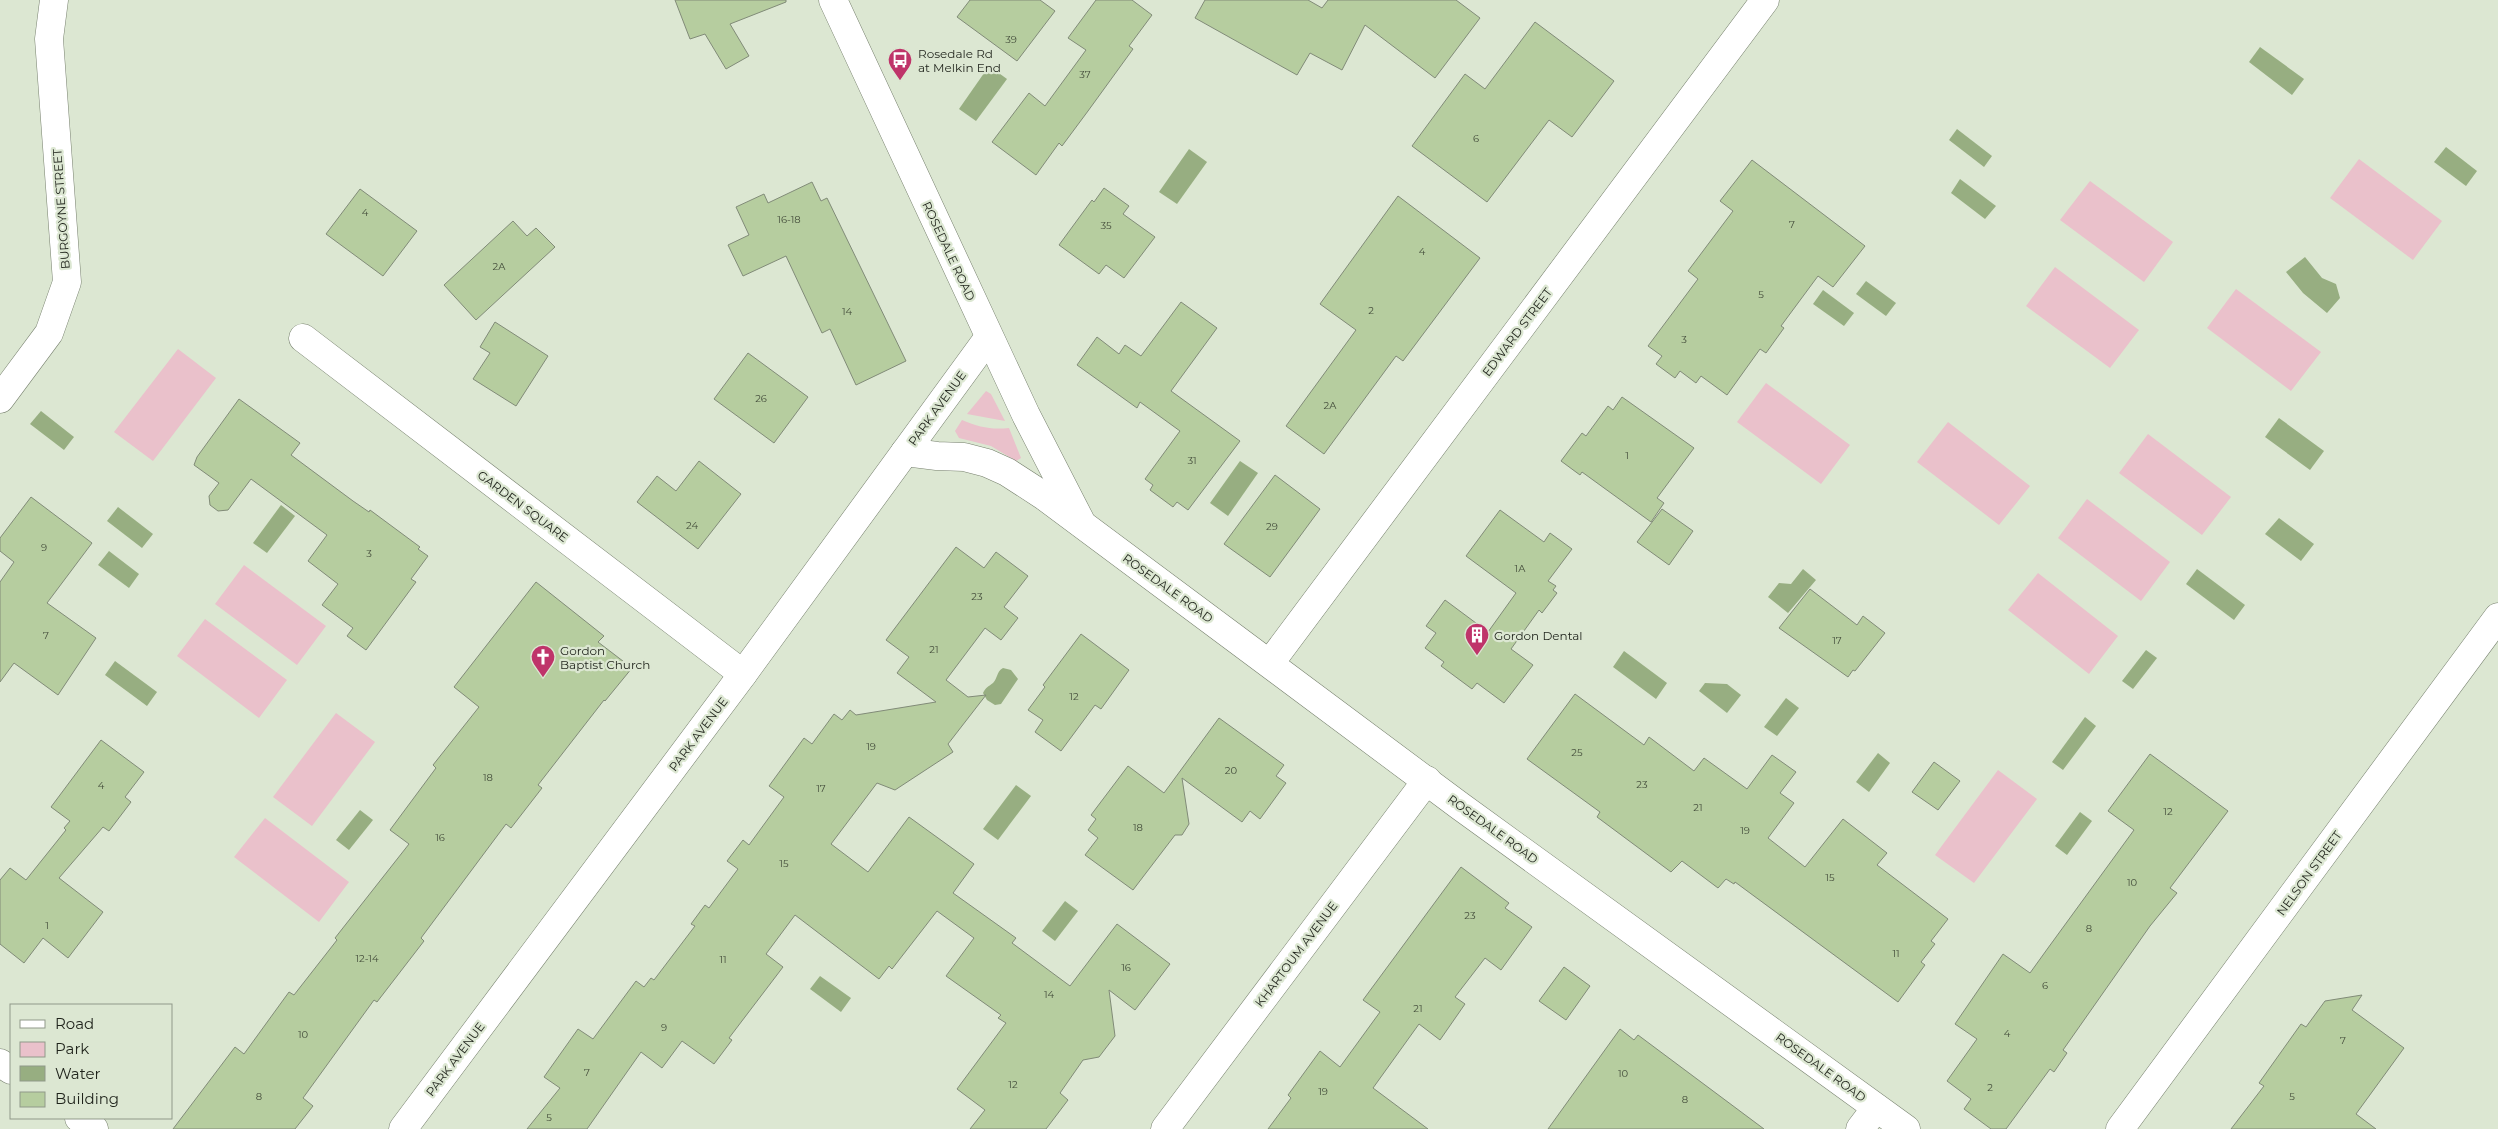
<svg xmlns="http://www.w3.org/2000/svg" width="2498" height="1129" viewBox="0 0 2498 1129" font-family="Montserrat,sans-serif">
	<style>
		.green { fill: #eac1cb }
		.water { fill: #97ae81 }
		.building { fill: #b6cd9f; stroke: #818b78 }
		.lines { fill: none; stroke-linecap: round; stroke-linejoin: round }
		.minor-casing { stroke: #77806e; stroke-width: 29 }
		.minor { stroke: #fff; stroke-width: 28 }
		.labels { text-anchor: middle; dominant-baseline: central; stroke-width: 4.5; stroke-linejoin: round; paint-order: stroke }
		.number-label { font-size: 10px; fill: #454e3c }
		.poi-label { font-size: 12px; fill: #1f231b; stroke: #dce7d2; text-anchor: start }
		.street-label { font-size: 12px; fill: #1f231b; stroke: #dce7d2 }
	</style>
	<rect width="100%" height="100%" fill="#dce7d2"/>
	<g class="green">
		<polygon points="2359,159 2442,221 2413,260 2330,198"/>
		<polygon points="2090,181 2173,242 2144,282 2060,220"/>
		<polygon points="2055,267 2139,330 2110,368 2026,306"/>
		<polygon points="2236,289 2321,352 2291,391 2207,328"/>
		<polygon points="178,349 216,378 153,461 114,432"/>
		<polygon points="1766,383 1850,445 1821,484 1737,422"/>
		<polygon points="986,391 991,394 1005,421 967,414"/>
		<path d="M962,420c17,7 29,10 47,8l12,30 -5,3 -25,-15 -32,-8 -4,-7z"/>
		<polygon points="1948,422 2030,486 1999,525 1917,462"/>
		<polygon points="2148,434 2231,497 2202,535 2119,473"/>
		<polygon points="2087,499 2170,562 2141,601 2058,538"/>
		<polygon points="244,565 326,626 297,665 215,604"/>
		<polygon points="2038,573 2118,636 2089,674 2008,610"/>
		<polygon points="205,619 287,680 259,718 177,656"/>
		<polygon points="336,713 375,742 312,826 273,797"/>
		<polygon points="1998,770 2037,799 1974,883 1935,855"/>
		<polygon points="265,818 349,882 319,922 234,857"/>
	</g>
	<g class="water">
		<polygon points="2260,47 2304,79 2292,95 2249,62"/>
		<polygon points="989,66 1007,79 976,121 959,109"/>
		<polygon points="1957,129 1992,156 1984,167 1949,140"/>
		<polygon points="2446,147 2477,171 2466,186 2434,162"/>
		<polygon points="1189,149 1207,162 1177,204 1159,192"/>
		<polygon points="1960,179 1996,206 1985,219 1951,193"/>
		<polygon points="2305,257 2322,278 2336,284 2340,298 2327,313 2303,293 2286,272"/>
		<polygon points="1866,281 1896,303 1886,316 1856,294"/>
		<polygon points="1823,290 1854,313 1844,326 1813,304"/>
		<polygon points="41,411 74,437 64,450 30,424"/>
		<polygon points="2279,418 2324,451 2310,470 2265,437"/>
		<polygon points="1240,461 1258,473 1228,516 1210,503"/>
		<polygon points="281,505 295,516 267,553 253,543"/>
		<polygon points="118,507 153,534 142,548 107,521"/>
		<polygon points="2279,518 2314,544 2301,561 2265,534"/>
		<polygon points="109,551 139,574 129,588 98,565"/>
		<polygon points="1803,569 1816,580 1788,613 1768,597 1779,583 1791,584"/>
		<polygon points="2197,569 2245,605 2234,620 2186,584"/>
		<polygon points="2146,650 2157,658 2133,689 2122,681"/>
		<polygon points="1624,651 1667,683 1656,699 1613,667"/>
		<polygon points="115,661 157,692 147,706 105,675"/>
		<path d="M1003,668l8,2 7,9 -17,25 -6,1 -8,-5 -4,-7c3,-6 5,-6 10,-10 5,-5 3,-11 10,-15z"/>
		<polygon points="1705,683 1727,684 1741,695 1727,713 1699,691"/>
		<polygon points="1786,698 1799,708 1777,736 1764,727"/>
		<polygon points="2085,717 2096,726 2063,770 2052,762"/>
		<polygon points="1878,753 1890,763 1869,792 1856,782"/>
		<polygon points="1016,785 1031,796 998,840 983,829"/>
		<polygon points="360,810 373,820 349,850 336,840"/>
		<polygon points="2080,812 2092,821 2067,855 2055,846"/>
		<polygon points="1065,901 1078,911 1055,941 1042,931"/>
		<polygon points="820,976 851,998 841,1012 810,989"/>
	</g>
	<g class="building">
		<polygon points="675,0 786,0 786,2 730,24 749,56 726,69 705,34 690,39"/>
		<polygon points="970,0 1040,0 1055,11 1017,61 957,17"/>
		<polygon points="1096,0 1132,0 1152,15 1129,46 1133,49 1088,111 1062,146 1059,143 1036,175 992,142 1029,93 1045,106 1086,50 1068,38"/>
		<polygon points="1205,0 1308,0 1322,8 1328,0 1456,0 1480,18 1435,78 1365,25 1342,70 1310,53 1297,75 1195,18"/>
		<polygon points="1535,22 1614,81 1572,137 1549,120 1487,202 1412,146 1465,74 1485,89"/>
		<polygon points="1752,160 1865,246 1833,287 1818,276 1781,326 1784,328 1766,353 1760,349 1727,395 1701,376 1696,383 1680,371 1675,378 1656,364 1662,356 1648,346 1698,279 1688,271 1733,211 1720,201"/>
		<polygon points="812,182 821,201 827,198 906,361 856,385 830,329 822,333 786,256 743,276 728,245 749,235 736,207 764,194 768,203"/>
		<polygon points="1104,188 1129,206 1123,214 1155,237 1124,278 1106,265 1099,274 1059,245 1092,200 1094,202"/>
		<polygon points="360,189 417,231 383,276 326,234"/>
		<polygon points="1398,196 1480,258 1403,361 1396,356 1324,454 1286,426 1356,330 1320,304"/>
		<polygon points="513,221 527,236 536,228 555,247 476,320 444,285"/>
		<polygon points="1181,302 1217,328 1171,391 1240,441 1188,510 1177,502 1173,507 1150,490 1153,485 1145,479 1180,431 1140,402 1137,408 1077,365 1097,337 1119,354 1125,345 1141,356"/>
		<polygon points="495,322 548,356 516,406 473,379 490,353 480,347"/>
		<polygon points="748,353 808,397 774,443 714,399"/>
		<polygon points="1622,397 1694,448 1657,498 1664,503 1651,522 1582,472 1580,475 1561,461 1582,433 1586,436 1608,406 1613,410"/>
		<polygon points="239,399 300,443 291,455 353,501 369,512 370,510 420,547 418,549 428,556 411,579 416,582 366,650 347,636 353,628 322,605 338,584 308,561 327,535 251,479 228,510 218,511 210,505 209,496 219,483 194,465 197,457"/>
		<polygon points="699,461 741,494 698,549 637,502 657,476 676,491"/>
		<polygon points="1275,475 1320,509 1270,577 1224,544"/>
		<polygon points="31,497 92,543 47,603 96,638 58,695 14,663 0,682 0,582 14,562 0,551 0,538"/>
		<polygon points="1662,509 1693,531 1669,565 1637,542"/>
		<polygon points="1500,510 1544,542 1550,533 1572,549 1548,581 1556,586 1553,590 1557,593 1542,613 1539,610 1511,649 1533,665 1504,703 1477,683 1472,689 1441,666 1444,662 1425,648 1436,633 1426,626 1445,600 1488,632 1516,593 1466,556"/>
		<polygon points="956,547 984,568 996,552 1028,576 1004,607 1018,618 1001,640 985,628 946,680 968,697 986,695 948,744 953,752 895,790 877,783 831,844 868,872 909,817 974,864 953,893 1016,938 1012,943 1070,986 1117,924 1170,964 1135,1010 1109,990 1115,1036 1099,1057 1083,1060 1060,1093 1068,1100 1046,1129 970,1129 985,1110 957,1089 1006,1023 998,1018 1001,1015 946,976 974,938 937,911 892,969 889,966 879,979 795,915 766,954 783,967 729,1038 732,1040 714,1064 682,1041 662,1068 641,1052 587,1129 527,1129 560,1088 544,1077 578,1029 593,1039 636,981 644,987 651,978 654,980 695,926 691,924 705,905 709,908 738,869 727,861 743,840 749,845 784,797 769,786 804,738 812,744 834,714 842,720 850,710 856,715 936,702 897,673 909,657 886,640"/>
		<polygon points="536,582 604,636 598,642 632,668 605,701 604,700 538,785 542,788 511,828 506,824 421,938 424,941 377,1002 374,1000 303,1098 313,1106 295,1129 173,1129 235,1047 244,1054 289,992 294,995 337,940 335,938 409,844 390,830 436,768 433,765 479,707 454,687"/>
		<polygon points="1810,589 1857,625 1863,616 1885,633 1855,671 1853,670 1848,677 1779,628"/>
		<polygon points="1081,634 1129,670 1101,709 1095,705 1061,751 1035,732 1043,720 1028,710 1045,687 1043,685"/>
		<polygon points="1575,694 1644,745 1649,737 1694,771 1704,758 1747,789 1772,755 1796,772 1780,793 1794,803 1768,838 1805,867 1843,819 1887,853 1877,865 1948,919 1931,941 1935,944 1921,962 1925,965 1898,1002 1735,882 1734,884 1726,879 1718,888 1682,861 1671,872 1597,817 1600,812 1527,759"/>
		<polygon points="1219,718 1284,765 1276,776 1286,783 1260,819 1250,811 1242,822 1182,778 1189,824 1182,835 1175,835 1133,890 1085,855 1098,838 1088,830 1096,819 1091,815 1128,766 1164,793"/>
		<polygon points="101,740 144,772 125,797 131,802 109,831 103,827 59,878 103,912 68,958 43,938 24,963 0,944 0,880 10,868 26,880 66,830 64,828 70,821 51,807"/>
		<polygon points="2150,754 2228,811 2170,888 2177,893 2150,926 2063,1050 2067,1053 2054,1072 2050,1069 2006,1129 1991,1129 1964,1109 1971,1099 1947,1081 1977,1039 1955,1024 2003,954 2030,973 2048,948 2134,830 2108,811"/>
		<polygon points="1934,762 1960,781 1938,810 1912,792"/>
		<polygon points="1461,867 1509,903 1505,908 1532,927 1501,970 1485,958 1455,997 1465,1004 1440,1040 1419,1024 1373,1088 1428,1129 1268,1129 1291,1098 1288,1095 1320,1051 1340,1067 1380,1012 1363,1000"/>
		<polygon points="1564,967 1590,986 1566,1020 1539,1001"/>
		<polygon points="2362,995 2352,1010 2404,1048 2356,1114 2376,1129 2231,1129 2264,1086 2259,1083 2301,1024 2306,1027 2325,1001"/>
		<polygon points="1620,1029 1634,1040 1638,1035 1764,1129 1548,1129"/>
	</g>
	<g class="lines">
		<defs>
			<g id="minor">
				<polyline points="833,0 1026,415 1080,520"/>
				<polyline points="303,338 743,674"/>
				<polyline points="0,399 49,333 67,282 49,39 54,0"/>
				<polyline points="905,452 937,456 964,457 987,463 1007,472 1044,496 1460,806 1906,1129"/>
				<polyline points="1270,663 1765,0"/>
				<polyline points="0,1063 11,1070"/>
				<polyline points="79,1118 94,1129"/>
				<polyline points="403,1129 743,674 989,337"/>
				<polyline points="1165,1129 1427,780"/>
				<polyline points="1860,1129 1876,1108"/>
				<polyline points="2120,1129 2498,617"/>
			</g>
		</defs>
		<use href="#minor" class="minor-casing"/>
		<use href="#minor" class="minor"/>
	</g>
	<defs>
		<symbol id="bus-pin" viewBox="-11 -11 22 30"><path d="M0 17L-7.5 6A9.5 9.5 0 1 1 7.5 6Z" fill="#bf346a" stroke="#dce7d2"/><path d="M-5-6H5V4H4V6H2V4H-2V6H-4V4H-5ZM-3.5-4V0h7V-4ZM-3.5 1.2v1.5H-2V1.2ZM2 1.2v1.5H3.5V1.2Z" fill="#fff"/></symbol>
		<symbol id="building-pin" viewBox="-11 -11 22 30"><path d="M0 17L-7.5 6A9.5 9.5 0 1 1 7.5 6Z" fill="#bf346a" stroke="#dce7d2"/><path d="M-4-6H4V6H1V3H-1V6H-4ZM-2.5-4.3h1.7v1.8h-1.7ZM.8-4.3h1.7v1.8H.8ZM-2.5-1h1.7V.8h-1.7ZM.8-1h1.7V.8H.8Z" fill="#fff"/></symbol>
		<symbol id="church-pin" viewBox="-11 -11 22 30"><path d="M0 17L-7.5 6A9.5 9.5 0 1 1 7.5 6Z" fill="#bf346a" stroke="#dce7d2"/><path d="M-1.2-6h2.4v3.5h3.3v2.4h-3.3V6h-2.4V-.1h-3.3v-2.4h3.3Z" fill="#fff"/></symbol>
	</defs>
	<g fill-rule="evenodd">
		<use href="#bus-pin" x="886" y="46" width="28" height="38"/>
		<use href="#building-pin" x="1463" y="621" width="28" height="38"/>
		<use href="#church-pin" x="529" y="643" width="28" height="38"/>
	</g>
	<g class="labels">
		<g class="number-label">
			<text x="1011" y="39">39</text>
			<text x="1085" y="74">37</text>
			<text x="1476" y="138">6</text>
			<text x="365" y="212">4</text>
			<text x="789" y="219">16-18</text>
			<text x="1792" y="224">7</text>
			<text x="1106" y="225">35</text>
			<text x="1422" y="251">4</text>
			<text x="499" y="266">2A</text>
			<text x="1761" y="294">5</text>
			<text x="1371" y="310">2</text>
			<text x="847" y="311">14</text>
			<text x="1684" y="339">3</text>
			<text x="761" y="398">26</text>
			<text x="1330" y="405">2A</text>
			<text x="1627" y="455">1</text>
			<text x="1192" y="460">31</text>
			<text x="692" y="525">24</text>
			<text x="1272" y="526">29</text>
			<text x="44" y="547">9</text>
			<text x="369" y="553">3</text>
			<text x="1520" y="568">1A</text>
			<text x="977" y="596">23</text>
			<text x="46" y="635">7</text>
			<text x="1837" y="640">17</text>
			<text x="934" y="649">21</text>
			<text x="1074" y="696">12</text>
			<text x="871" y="746">19</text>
			<text x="1577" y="752">25</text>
			<text x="1231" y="770">20</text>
			<text x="488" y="777">18</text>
			<text x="1642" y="784">23</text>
			<text x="101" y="785">4</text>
			<text x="821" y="788">17</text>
			<text x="1698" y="807">21</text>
			<text x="2168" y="811">12</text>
			<text x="1138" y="827">18</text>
			<text x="1745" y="830">19</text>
			<text x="440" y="837">16</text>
			<text x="784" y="863">15</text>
			<text x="1830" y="877">15</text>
			<text x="2132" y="882">10</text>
			<text x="1470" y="915">23</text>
			<text x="47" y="925">1</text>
			<text x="2089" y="928">8</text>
			<text x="1896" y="953">11</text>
			<text x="367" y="958">12-14</text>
			<text x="723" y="959">11</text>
			<text x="1126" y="967">16</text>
			<text x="2045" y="985">6</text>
			<text x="1049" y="994">14</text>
			<text x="1418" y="1008">21</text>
			<text x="664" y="1027">9</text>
			<text x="2007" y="1033">4</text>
			<text x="303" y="1034">10</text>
			<text x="2343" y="1040">7</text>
			<text x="587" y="1072">7</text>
			<text x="1623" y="1073">10</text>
			<text x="1013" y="1084">12</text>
			<text x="1990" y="1087">2</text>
			<text x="1323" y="1091">19</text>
			<text x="259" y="1096">8</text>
			<text x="2292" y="1096">5</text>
			<text x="1685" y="1099">8</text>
			<text x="549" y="1117">5</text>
		</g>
		<g class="poi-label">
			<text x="918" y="53">Rosedale Rd<tspan x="918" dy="14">at Melkin End</tspan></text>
			<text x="1494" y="635">Gordon Dental</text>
			<text x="560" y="650">Gordon<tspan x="560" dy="14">Baptist Church</tspan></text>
		</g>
		<g class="street-label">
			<text transform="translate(61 209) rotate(-94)">BURGOYNE STREET</text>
			<text transform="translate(949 251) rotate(65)">ROSEDALE ROAD</text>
			<text transform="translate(1517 332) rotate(-53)">EDWARD STREET</text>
			<text transform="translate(937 408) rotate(-54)">PARK AVENUE</text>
			<text transform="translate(523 506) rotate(37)">GARDEN SQUARE</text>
			<text transform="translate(1168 588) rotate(36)">ROSEDALE ROAD</text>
			<text transform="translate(698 734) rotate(-53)">PARK AVENUE</text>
			<text transform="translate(1493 829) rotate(36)">ROSEDALE ROAD</text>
			<text transform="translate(2309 873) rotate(-54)">NELSON STREET</text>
			<text transform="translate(1296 954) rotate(-53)">KHARTOUM AVENUE</text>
			<text transform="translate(455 1059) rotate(-53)">PARK AVENUE</text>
			<text transform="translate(1821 1067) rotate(36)">ROSEDALE ROAD</text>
		</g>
	</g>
	<rect x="10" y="1004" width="162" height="115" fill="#dce7d2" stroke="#909989"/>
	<rect x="20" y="1020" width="25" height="8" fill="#ffffff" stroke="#909989"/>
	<text x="55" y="1029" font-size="15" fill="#1f231b">Road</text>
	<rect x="20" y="1042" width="25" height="15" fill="#eac1cb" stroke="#909989"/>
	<text x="55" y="1054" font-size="15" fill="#1f231b">Park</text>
	<rect x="20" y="1066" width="25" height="15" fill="#97ae81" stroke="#909989"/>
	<text x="55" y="1079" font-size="15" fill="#1f231b">Water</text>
	<rect x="20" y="1092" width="25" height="15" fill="#b6cd9f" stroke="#909989"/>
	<text x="55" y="1104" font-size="15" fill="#1f231b">Building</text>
</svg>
